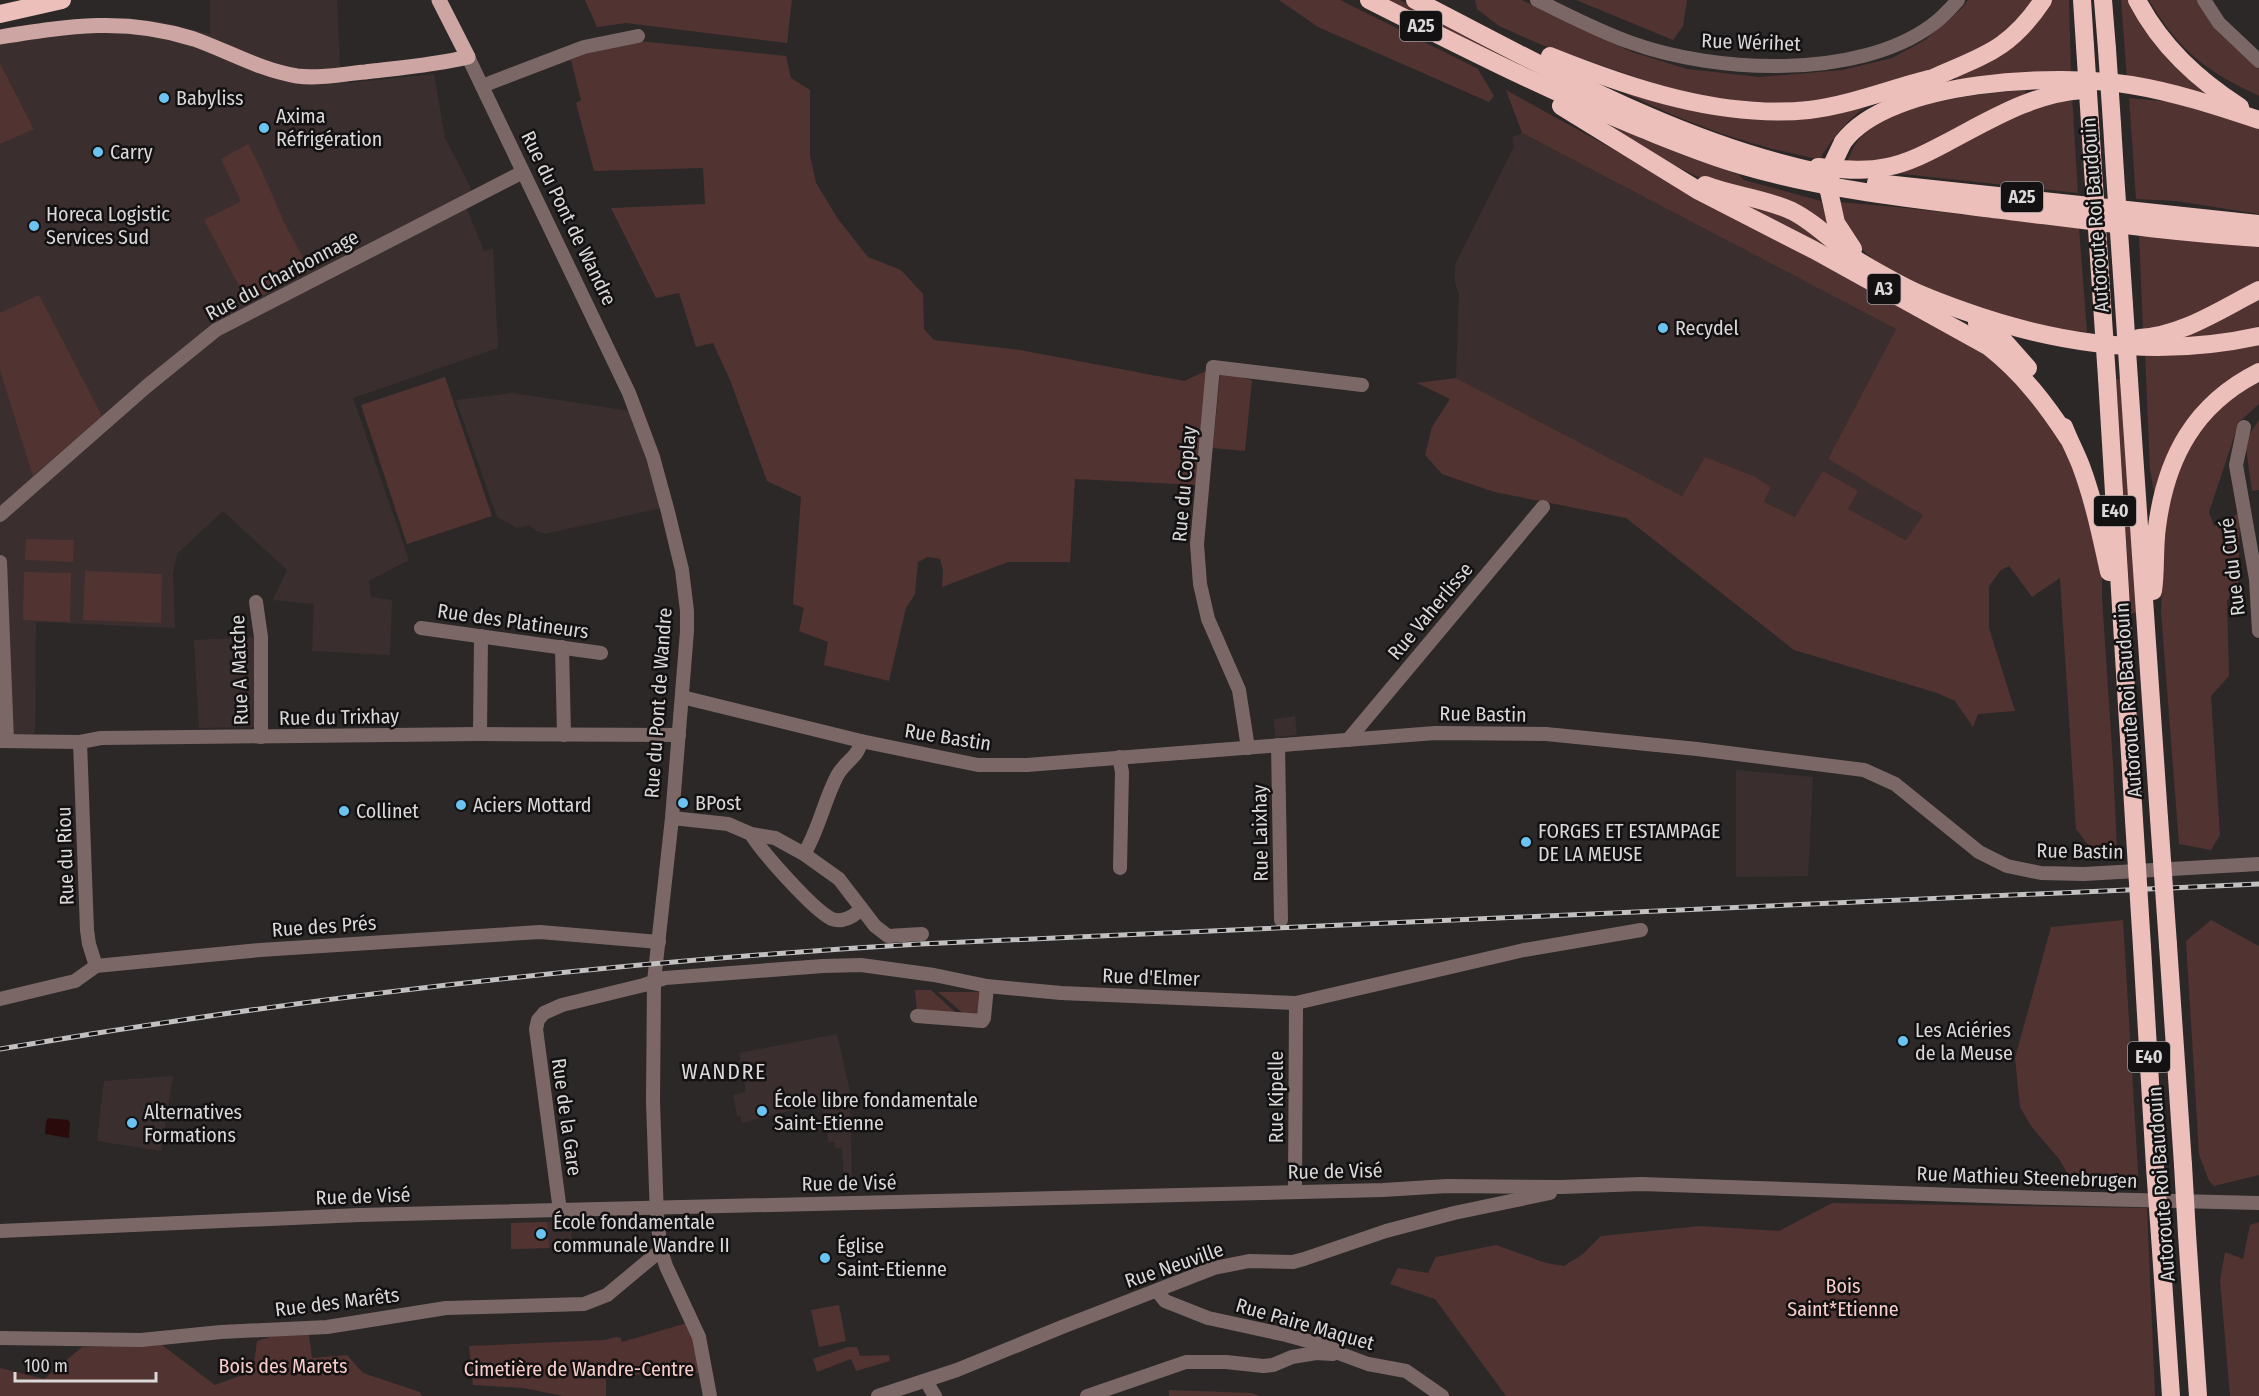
<svg xmlns="http://www.w3.org/2000/svg" width="2259" height="1396" viewBox="0 0 2259 1396" font-family="'Fira Sans Condensed',sans-serif">
	<style>
		.built { fill: #3a2f2e }
		.green { fill: #513331 }
		.water { fill: #2a0a0a }
		.lines { fill: none; stroke-linecap: round; stroke-linejoin: round }
		.minor { stroke: #7b6866; stroke-width: 14 }
		.major { stroke: #cda6a3; stroke-width: 15 }
		.highway { stroke: #edbfbb; stroke-width: 18 }
		.rail-casing { stroke: #c2c0c0; stroke-width: 5 }
		.rail { stroke: #131111; stroke-width: 3; stroke-dasharray: 9; stroke-linecap: butt }
		.highway-bridge { stroke: #edbfbb; stroke-width: 18 }
		.poi-dot { fill: #6bc3f2; stroke: #131111; stroke-width: 2 }
		.labels { text-anchor: middle; dominant-baseline: central; stroke-width: 5; stroke-linejoin: round; paint-order: stroke }
		.shield { fill: #131111; stroke: #9e9c9c; stroke-width: 1.5 }
		.shield-label { font-size: 18px; font-weight: bold; fill: #dad8d8 }
		.street-label { font-size: 20px; fill: #dad8d8; stroke: #131111 }
		.poi-label { font-size: 20px; fill: #dad8d8; stroke: #131111; text-anchor: start }
		.park-label { font-size: 20px; fill: #f8ccc9; stroke: #131111 }
		.quarter-label { font-size: 22px; letter-spacing: 1.5px; fill: #dad8d8; stroke: #131111 }
	</style>
	<rect width="100%" height="100%" fill="#2c2828"/>
	<g class="built">
		<polygon points="210,0 337,0 340,66 348,83 434,74 445,138 471,188 467,209 484,251 493,249 498,348 353,398 409,560 369,581 371,597 392,600 390,655 312,651 314,604 273,600 287,570 223,511 177,554 173,574 175,628 36,622 35,732 33,734 0,736 0,144 34,128 0,63 0,32 98,18 157,21 210,34"/>
		<polygon points="1522,133 1896,329 1828,459 1923,514 1907,540 1847,509 1796,518 1764,502 1771,487 1754,476 1705,457 1682,496 1456,378 1459,294 1455,283 1455,265 1514,147 1512,137"/>
		<polygon points="512,393 630,411 662,508 545,534 536,531 529,525 517,528 497,517 456,400"/>
		<polygon points="255,637 255,727 199,728 194,640"/>
		<polygon points="1295,716 1297,735 1275,737 1274,719"/>
		<polygon points="1736,770 1813,777 1808,876 1736,877"/>
		<polygon points="837,1034 850,1091 852,1193 845,1194 842,1148 835,1148 835,1142 828,1142 827,1125 820,1103 742,1123 740,1116 737,1116 733,1095 746,1092 739,1053"/>
		<polygon points="173,1076 161,1151 97,1141 104,1081"/>
		<polygon points="571,1221 572,1246 559,1248 511,1249 511,1223"/>
	</g>
	<g class="green">
		<polygon points="585,0 792,0 787,43 626,23 597,27"/>
		<polygon points="1279,0 1340,0 1478,69 1494,96 1489,102 1318,27"/>
		<polygon points="1386,0 1400,0 1597,103"/>
		<polygon points="1475,0 1522,0 1632,52 1687,69 1759,77 1842,70 1892,58 1925,40 1961,9 1968,0 2036,0 2002,37 1951,64 1836,99 1785,103 1738,101 1693,94 1653,83 1542,45 1499,26 1477,9"/>
		<polygon points="1576,0 1687,0 1683,26 1673,40"/>
		<polygon points="2051,0 2069,0 2071,76 1952,82"/>
		<polygon points="2121,0 2131,0 2210,94 2204,96 2127,80"/>
		<path d="M2149,0h50c13,32 34,46 60,66v30c-53,-25 -80,-45 -110,-96z"/>
		<polygon points="639,41 786,56 791,78 810,90 810,156 816,183 838,219 868,257 901,270 923,294 924,329 934,340 1020,350 1184,381 1206,371 1197,485 1075,479 1070,562 1008,562 942,587 943,570 940,559 928,557 918,562 915,594 906,608 889,681 824,665 828,642 799,631 804,608 793,604 801,497 767,481 730,380 713,343 696,347 679,293 656,298 611,208 705,204 703,168 594,171 576,103 581,100 571,60 599,48"/>
		<polygon points="0,63 34,129 0,144"/>
		<path d="M1591,76l94,29h183c-20,14 -32,29 -46,50l-1,5c-25,-6 -51,-11 -76,-19 -54,-16 -105,-40 -154,-65z"/>
		<polygon points="1506,90 1986,355 2004,369 2046,413 2075,467 2102,574 2102,598 2113,764 2117,850 2089,846 2076,829 2060,578 2032,597 2009,566 2001,570 1989,586 1989,628 2015,711 1978,714 1973,727 1955,701 1937,693 1794,650 1626,518 1494,492 1442,474 1425,455 1432,427 1450,399 1417,383 1456,378 1682,496 1705,457 1754,476 1771,487 1764,502 1795,517 1823,471 1858,491 1848,509 1906,540 1923,515 1828,459 1896,329 1522,133"/>
		<path d="M2026,90l-2,9 -115,57 -64,10c4,-8 7,-18 13,-25 32,-39 120,-47 168,-51z"/>
		<polygon points="2072,95 2078,193 1885,172 2012,115"/>
		<polygon points="2129,98 2172,102 2259,128 2259,214 2176,201 2136,199"/>
		<polygon points="1605,124 1739,175 1744,180 1821,201 1829,228 1696,176 1674,165"/>
		<polygon points="248,144 261,169 284,222 309,269 248,303 204,220 241,201 221,159"/>
		<polygon points="1730,198 1777,210 1870,273"/>
		<path d="M1839,202l58,5 182,21 8,104c-60,-4 -191,-42 -230,-88 -10,-12 -14,-27 -18,-42z"/>
		<polygon points="2139,234 2259,247 2259,286 2185,322 2143,330"/>
		<polygon points="39,295 102,416 33,476 0,370 0,313"/>
		<polygon points="2259,295 2259,329 2190,338 2182,336"/>
		<polygon points="2259,343 2259,364 2233,379 2155,499 2150,469 2145,352"/>
		<polygon points="1220,373 1252,380 1245,451 1213,448"/>
		<polygon points="445,377 492,516 407,544 361,405"/>
		<polygon points="2116,379 2122,379 2137,612 2131,614"/>
		<polygon points="2259,379 2259,404 2239,422 2209,512 2214,526 2240,513 2238,593 2227,600 2229,676 2211,696 2220,835 2211,850 2179,844 2161,611 2164,528 2169,495 2179,465 2196,435 2229,399"/>
		<polygon points="2259,420 2259,490 2252,491 2245,441"/>
		<polygon points="26,539 74,540 73,562 25,560"/>
		<polygon points="85,571 162,574 161,623 83,620"/>
		<polygon points="24,572 71,573 70,622 23,620"/>
		<polygon points="2123,920 2139,1188 2071,1180 2059,1159 2031,1126 2020,1107 2015,1058 2051,927"/>
		<polygon points="2211,920 2259,946 2259,1175 2214,1186 2209,1181 2199,1154 2186,941"/>
		<polygon points="915,990 931,990 957,1014 917,1012"/>
		<polygon points="938,992 981,992 979,1014 964,1014"/>
		<polygon points="1832,1203 2147,1208 2155,1396 1506,1396 1435,1299 1390,1284 1398,1268 1428,1273 1436,1257 1496,1245 1546,1263 1564,1266 1583,1254 1601,1236 1700,1226 1779,1231"/>
		<polygon points="547,1222 549,1248 511,1249 511,1223"/>
		<polygon points="2259,1222 2259,1396 2230,1396 2220,1280 2225,1252 2243,1259 2250,1225"/>
		<polygon points="839,1305 846,1341 819,1347 811,1310"/>
		<polygon points="687,1323 691,1330 700,1373 642,1374 606,1379 606,1396 563,1396 523,1388 473,1385 469,1346 604,1340 616,1337 621,1338 622,1342"/>
		<polygon points="279,1334 309,1334 312,1358 347,1355 363,1373 420,1392 422,1396 0,1396 0,1368 44,1379 82,1347 162,1345 215,1385 253,1371 257,1341"/>
		<polygon points="848,1347 857,1347 860,1356 889,1355 890,1361 856,1371 851,1359 817,1372 813,1359"/>
		<polygon points="1169,1390 1252,1393 1259,1396 1169,1396"/>
	</g>
	<polygon class="water" points="48,1118 68,1120 70,1123 69,1138 45,1134 46,1122"/>
	<g class="lines">
		<g class="minor">
			<path d="M1537,0c31,15 63,32 95,43 83,30 226,37 300,-18 10,-7 18,-16 26,-25"/>
			<polyline points="2204,0 2219,23 2259,61"/>
			<polyline points="468,57 629,393 653,457 668,512 682,570 687,611 687,631 672,818 654,981 653,1102 657,1218 661,1250 666,1266 699,1337 710,1396"/>
			<polyline points="482,86 584,47 638,36"/>
			<polyline points="2244,427 2236,465 2256,579 2259,631"/>
			<polyline points="0,515 147,386 216,330 523,172"/>
			<polyline points="0,562 7,741"/>
			<polyline points="256,602 261,637 261,737"/>
			<polyline points="421,628 601,653"/>
			<polyline points="562,647 564,735"/>
			<polyline points="682,697 861,741 978,765 1027,765 1435,733 1546,734 1697,749 1864,770 1895,784 1979,852 2007,866 2041,873 2084,874 2259,864"/>
			<polyline points="480,734 481,636"/>
			<polyline points="1348,740 1543,507"/>
			<polyline points="0,741 80,742 101,738 480,734 679,735"/>
			<polyline points="80,742 87,930 89,944 96,966"/>
			<polyline points="1278,745 1281,920"/>
			<polyline points="1248,748 1239,690 1208,619 1200,584 1197,544 1213,367 1362,385"/>
			<polyline points="1119,757 1122,772 1120,868"/>
			<polyline points="672,818 728,824 751,834 775,838 804,854 839,879 875,926 888,936 922,934"/>
			<path d="M751,834c11,18 63,77 81,85 10,4 24,-3 29,-11"/>
			<path d="M804,854c15,-25 20,-53 33,-78 7,-14 22,-19 24,-35"/>
			<polyline points="0,999 75,981 96,966 260,950 540,932 659,942"/>
			<polyline points="917,1016 982,1021 984,1018 987,986"/>
			<polyline points="1295,1191 1296,1003"/>
			<polyline points="560,1211 536,1029 538,1020 544,1013 562,1005 644,985 665,978 823,966 861,965 934,975 987,986 1061,993 1296,1003 1524,950 1641,930"/>
			<polyline points="0,1231 359,1215 1383,1190 1447,1186 1561,1187 1641,1184 2015,1197 2259,1203"/>
			<polyline points="1157,1291 1165,1301 1208,1318 1286,1335 1330,1347 1341,1354 1368,1364 1406,1371 1442,1396"/>
			<polyline points="0,1338 141,1340 221,1332 327,1327 446,1308 584,1304 607,1295 661,1250"/>
			<polyline points="928,1380 930,1388 935,1396"/>
			<polyline points="878,1396 957,1370 1062,1327 1214,1268 1249,1261 1293,1262 1304,1259 1386,1231 1454,1213 1550,1193"/>
			<polyline points="1087,1396 1186,1362 1226,1362 1263,1366 1273,1365 1292,1357 1316,1353 1333,1354"/>
		</g>
		<path class="major" d="M0,37c69,-11 125,-20 194,2 34,12 66,31 103,37 22,3 45,-2 68,-4 34,-4 70,-7 103,-15l-29,-57"/>
		<g class="highway">
			<path d="M1369,0c89,45 178,90 271,128 33,13 66,27 101,37 81,24 160,32 244,43 91,11 182,24 274,30"/>
			<path d="M1415,0c131,67 262,143 407,173"/>
			<polyline points="2082,0 2085,46"/>
			<polyline points="2103,0 2107,49"/>
			<path d="M2137,0c24,46 60,79 103,107"/>
			<polyline points="0,14 62,0"/>
			<path d="M1550,56c80,32 171,63 259,54 41,-5 81,-21 120,-31"/>
			<path d="M1920,84c55,-27 86,-28 123,-84"/>
			<path d="M1561,106l138,85 115,59 175,97c33,26 56,56 79,91"/>
			<polyline points="2090,123 2093,170"/>
			<polyline points="2112,124 2115,173"/>
			<path d="M1843,142c47,-63 216,-69 288,-57 43,7 86,21 128,35"/>
			<path d="M1818,167c23,2 46,5 69,0 21,-4 40,-14 59,-24 44,-23 87,-50 137,-53"/>
			<polyline points="1876,183 2259,224"/>
			<path d="M1705,185c28,11 59,13 87,26 24,12 43,33 65,49 14,9 29,17 44,25 20,11 41,18 63,26 95,34 196,47 295,25"/>
			<polyline points="1829,191 1836,223 1853,249"/>
			<polyline points="2099,258 2102,304"/>
			<polyline points="2121,261 2124,305"/>
			<polyline points="1977,323 2004,341 2028,368"/>
			<path d="M2139,338c43,-2 82,-29 120,-48"/>
			<polyline points="2107,378 2134,820"/>
			<polyline points="2129,380 2159,818"/>
			<path d="M2064,427c5,13 12,26 17,39 13,35 20,70 28,106"/>
			<path d="M2153,591c3,-21 1,-43 4,-64 9,-70 38,-123 102,-155"/>
			<polyline points="2168,945 2183,1165"/>
			<polyline points="2142,947 2155,1167"/>
			<polyline points="2187,1234 2198,1396"/>
			<polyline points="2160,1236 2171,1396"/>
		</g>
		<defs>
			<path id="rail" d="M0,1049c305,-52 611,-87 920,-105l1339,-60"/>
		</defs>
		<use href="#rail" class="rail-casing"/>
		<use href="#rail" class="rail"/>
		<g class="highway-bridge">
			<polyline points="2085,46 2090,123"/>
			<polyline points="2107,49 2112,124"/>
			<polyline points="2093,170 2099,258"/>
			<polyline points="2115,173 2121,261"/>
			<polyline points="1829,191 1832,165 1843,142"/>
			<polyline points="2102,304 2107,378"/>
			<polyline points="2124,305 2129,380"/>
			<polyline points="2159,818 2168,945"/>
			<polyline points="2134,820 2142,947"/>
			<polyline points="2183,1165 2187,1234"/>
			<polyline points="2155,1167 2160,1236"/>
		</g>
	</g>
	<g class="poi-dot">
		<circle cx="164" cy="98" r="6"/>
		<circle cx="264" cy="128" r="6"/>
		<circle cx="98" cy="152" r="6"/>
		<circle cx="34" cy="226" r="6"/>
		<circle cx="1663" cy="328" r="6"/>
		<circle cx="683" cy="803" r="6"/>
		<circle cx="461" cy="805" r="6"/>
		<circle cx="344" cy="811" r="6"/>
		<circle cx="1526" cy="842" r="6"/>
		<circle cx="1903" cy="1041" r="6"/>
		<circle cx="762" cy="1111" r="6"/>
		<circle cx="132" cy="1123" r="6"/>
		<circle cx="541" cy="1234" r="6"/>
		<circle cx="825" cy="1258" r="6"/>
	</g>
	<g class="labels">
		<g class="shield">
			<rect x="1400" y="11" width="42" height="30" rx="4.5"/>
			<rect x="2001" y="182" width="42" height="30" rx="4.5"/>
			<rect x="1867.5" y="274" width="33" height="30" rx="4.5"/>
			<rect x="2094" y="496" width="42" height="30" rx="4.5"/>
			<rect x="2128" y="1042" width="42" height="30" rx="4.5"/>
		</g>
		<g class="shield-label">
			<text x="1421" y="26">A25</text>
			<text x="2022" y="197">A25</text>
			<text x="1884" y="289">A3</text>
			<text x="2115" y="511">E40</text>
			<text x="2149" y="1057">E40</text>
		</g>
		<g class="street-label">
			<text transform="translate(1751 42) rotate(2)">Rue Wérihet</text>
			<text transform="translate(2095 215) rotate(-94)">Autoroute Roi Baudouin</text>
			<text transform="translate(569 218) rotate(64)">Rue du Pont de Wandre</text>
			<text transform="translate(282 275) rotate(-28)">Rue du Charbonnage</text>
			<text transform="translate(1184 484) rotate(-85)">Rue du Coplay</text>
			<text transform="translate(2232 567) rotate(-97)">Rue du Curé</text>
			<text transform="translate(1430 611) rotate(-50)">Rue Vaherlisse</text>
			<text transform="translate(513 621) rotate(8)">Rue des Platineurs</text>
			<text transform="translate(239 670) rotate(-92)">Rue A Matche</text>
			<text transform="translate(2128 700) rotate(-94)">Autoroute Roi Baudouin</text>
			<text transform="translate(658 703) rotate(-86)">Rue du Pont de Wandre</text>
			<text transform="translate(1483 714) rotate(1)">Rue Bastin</text>
			<text transform="translate(339 717) rotate(-1)">Rue du Trixhay</text>
			<text transform="translate(948 737) rotate(9)">Rue Bastin</text>
			<text transform="translate(1260 833) rotate(-91)">Rue Laixhay</text>
			<text transform="translate(2080 851) rotate(1)">Rue Bastin</text>
			<text transform="translate(65 856) rotate(-92)">Rue du Riou</text>
			<text transform="translate(324 926) rotate(-4)">Rue des Prés</text>
			<text transform="translate(1151 977) rotate(2)">Rue d'Elmer</text>
			<text transform="translate(1276 1097) rotate(-90)">Rue Kipelle</text>
			<text transform="translate(567 1117) rotate(82)">Rue de la Gare</text>
			<text transform="translate(1335 1171) rotate(-1)">Rue de Visé</text>
			<text transform="translate(2027 1177) rotate(2)">Rue Mathieu Steenebrugen</text>
			<text transform="translate(849 1183) rotate(-1)">Rue de Visé</text>
			<text transform="translate(2161 1184) rotate(-94)">Autoroute Roi Baudouin</text>
			<text transform="translate(363 1196) rotate(-2)">Rue de Visé</text>
			<text transform="translate(1174 1265) rotate(-19)">Rue Neuville</text>
			<text transform="translate(337 1302) rotate(-7)">Rue des Marêts</text>
			<text transform="translate(1305 1324) rotate(16)">Rue Paire Maquet</text>
		</g>
		<g class="poi-label">
			<text x="176" y="98">Babyliss</text>
			<text x="276" y="116">Axima<tspan x="276" dy="23">Réfrigération</tspan></text>
			<text x="110" y="152">Carry</text>
			<text x="46" y="214">Horeca Logistic<tspan x="46" dy="23">Services Sud</tspan></text>
			<text x="1675" y="328">Recydel</text>
			<text x="695" y="803">BPost</text>
			<text x="473" y="805">Aciers Mottard</text>
			<text x="356" y="811">Collinet</text>
			<text x="1538" y="831">FORGES ET ESTAMPAGE<tspan x="1538" dy="23">DE LA MEUSE</tspan></text>
			<text x="1915" y="1030">Les Aciéries<tspan x="1915" dy="23">de la Meuse</tspan></text>
			<text x="774" y="1100">École libre fondamentale<tspan x="774" dy="23">Saint-Etienne</tspan></text>
			<text x="144" y="1112">Alternatives<tspan x="144" dy="23">Formations</tspan></text>
			<text x="553" y="1222">École fondamentale<tspan x="553" dy="23">communale Wandre II</tspan></text>
			<text x="837" y="1246">Église<tspan x="837" dy="23">Saint-Etienne</tspan></text>
		</g>
		<g class="park-label">
			<text x="1843" y="1286">Bois<tspan x="1843" dy="23">Saint*Etienne</tspan></text>
			<text x="283" y="1366">Bois des Marets</text>
			<text x="579" y="1369">Cimetière de Wandre-Centre</text>
		</g>
		<g class="quarter-label">
			<text x="724" y="1071">WANDRE</text>
		</g>
	</g>
	<path d="M15 1372v9h141v-9" fill="none" stroke="#dad8d8" stroke-width="3"/>
	<text x="24" y="1372" font-size="18" fill="#dad8d8" stroke="#131111" stroke-width="4.5" paint-order="stroke">100 m</text>
</svg>
